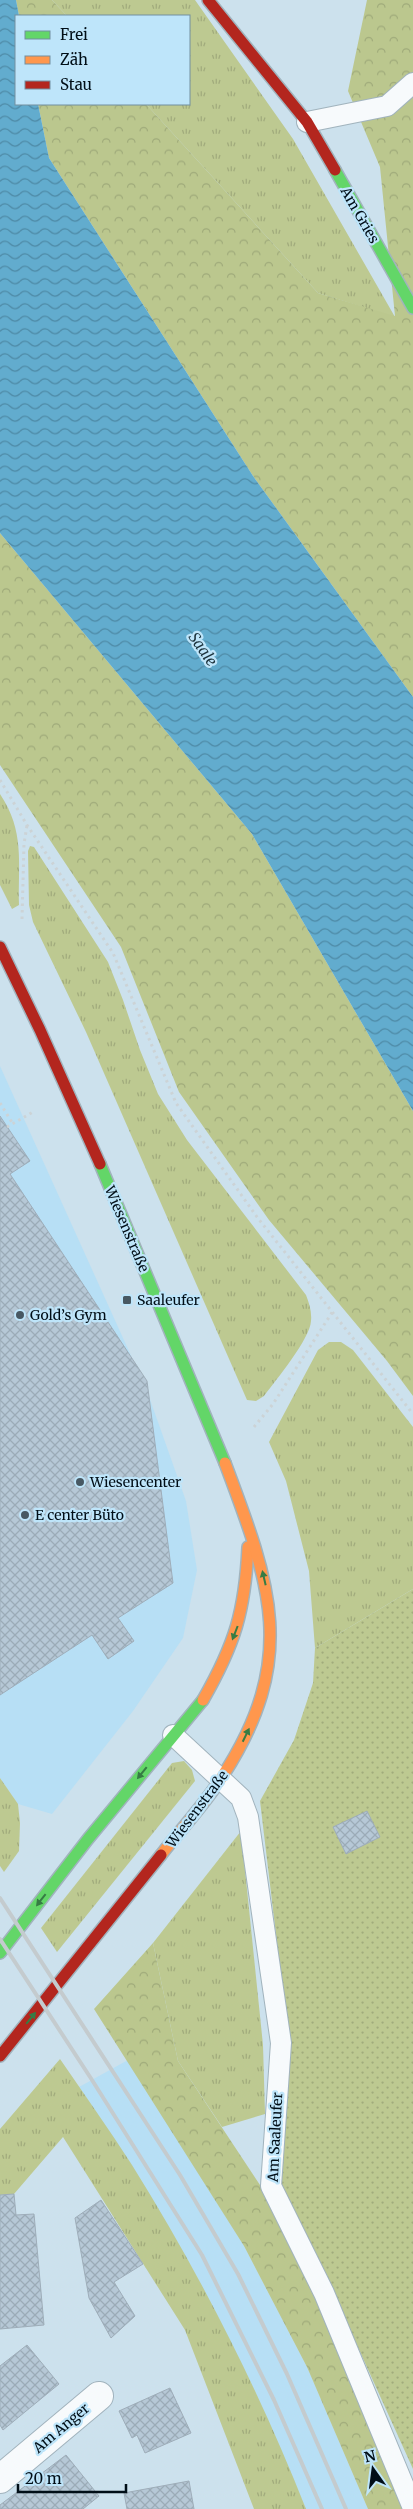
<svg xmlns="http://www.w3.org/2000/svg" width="413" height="2509" viewBox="0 0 413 2509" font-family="Merriweather,serif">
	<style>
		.built { fill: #b7dff5 }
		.grass { fill: url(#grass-tufts) }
		.forest { fill: url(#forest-crowns) }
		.park { fill: url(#park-dots) }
		.water { fill: url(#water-waves) }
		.building { fill: url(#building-cross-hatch); stroke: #9eadb9 }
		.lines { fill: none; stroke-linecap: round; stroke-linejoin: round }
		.lane-casing { stroke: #a1b3bd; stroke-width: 22 }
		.street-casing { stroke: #a1b3bd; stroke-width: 30 }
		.fast-casing { stroke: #a1b3bd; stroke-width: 14 }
		.slow-casing { stroke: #a1b3bd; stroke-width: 14 }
		.jam-casing { stroke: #a1b3bd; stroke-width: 14 }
		.path { stroke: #ccd3d6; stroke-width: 3; stroke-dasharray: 2.5 4; stroke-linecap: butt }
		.lane { stroke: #f7fafc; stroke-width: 20 }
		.street { stroke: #f7fafc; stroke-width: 28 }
		.fast { stroke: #63d668; stroke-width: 11 }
		.slow { stroke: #ff974d; stroke-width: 11 }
		.jam { stroke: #b3261e; stroke-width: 11 }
		.rail { stroke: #c4cbce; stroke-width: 4 }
		.oneway { fill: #367c44 }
		.poi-dot { fill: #475862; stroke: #bee5fa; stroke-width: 2 }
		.labels { text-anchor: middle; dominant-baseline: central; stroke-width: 4.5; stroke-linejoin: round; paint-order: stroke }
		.street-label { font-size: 14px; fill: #000e17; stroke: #bee5fa }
		.poi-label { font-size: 14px; fill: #000e17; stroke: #bee5fa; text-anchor: start }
		.water-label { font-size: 15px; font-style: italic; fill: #1b313b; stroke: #bee5fa }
	</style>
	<defs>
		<pattern id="grass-tufts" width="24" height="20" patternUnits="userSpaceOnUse" patternTransform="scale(1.25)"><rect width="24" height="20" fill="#bdc991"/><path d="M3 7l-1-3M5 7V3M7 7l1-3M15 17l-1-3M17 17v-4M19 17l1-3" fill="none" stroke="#a1ab7c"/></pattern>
		<pattern id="forest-crowns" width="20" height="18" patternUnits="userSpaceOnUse" patternTransform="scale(1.25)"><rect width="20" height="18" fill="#bbc78e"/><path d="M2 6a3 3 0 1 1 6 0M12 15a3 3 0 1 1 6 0" fill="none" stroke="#9faa7a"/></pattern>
		<pattern id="park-dots" width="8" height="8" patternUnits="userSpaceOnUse" patternTransform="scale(1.25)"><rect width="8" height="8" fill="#bdc991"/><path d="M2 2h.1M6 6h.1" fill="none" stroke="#a1ab7c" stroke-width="1.8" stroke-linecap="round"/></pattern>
		<pattern id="water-waves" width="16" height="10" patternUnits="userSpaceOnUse" patternTransform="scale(1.25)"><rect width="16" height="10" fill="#62acce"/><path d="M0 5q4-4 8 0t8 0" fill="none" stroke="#4e8aa6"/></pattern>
		<pattern id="building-cross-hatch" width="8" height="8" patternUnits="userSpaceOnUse" patternTransform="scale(1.25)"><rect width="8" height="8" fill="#b6c8d6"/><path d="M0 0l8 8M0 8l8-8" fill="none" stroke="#9babb7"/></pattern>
	</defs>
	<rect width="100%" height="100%" fill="#cce1ed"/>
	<g class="built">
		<polygon points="0,1066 147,1391 186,1501 197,1570 183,1638 133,1711 52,1814 18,1804 0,1778"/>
		<polygon points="128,2060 244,2246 307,2367 368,2509 306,2509 253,2388 196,2275 132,2166 79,2087"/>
	</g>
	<g class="grass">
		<polygon points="52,0 195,0 293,139 395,317 318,293 146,104 189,104 189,16 67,16"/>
		<path d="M0,794c25,37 18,69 19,111l-7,4 -12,-24z"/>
		<path d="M30,846l4,1 74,115 15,38 17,50 18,44 29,46 119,155c3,8 6,17 5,26 -1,18 -35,59 -47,75l-8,5 -9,-1 -161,-368 -53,-110 -4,-17 -1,-54z"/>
		<polygon points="329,1342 341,1342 353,1350 413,1427 413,1589 315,1648 309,1571 286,1481 269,1442 318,1350"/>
		<polygon points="184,1761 192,1770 195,1781 57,1952 41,1928 172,1763"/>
		<polygon points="0,1778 18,1804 20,1823 19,1851 4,1872 0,1866"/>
		<polygon points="241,1831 263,2045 265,2114 222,2127 178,2061 153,1943"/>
		<path d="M60,2059c24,35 49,70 72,106 67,107 128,227 174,344h-52l-69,-179 -122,-193 -49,57 -14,1v-66z"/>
	</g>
	<g class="forest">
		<polygon points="16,0 52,0 67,16 19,16"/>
		<polygon points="367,0 413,0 413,697 253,476 49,158 38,104 146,104 318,293 395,316 380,167 348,91"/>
		<polygon points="0,533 252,834 413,1111 413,1396 387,1361 269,1220 179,1092 121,947 0,765"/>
		<polygon points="153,1943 178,2061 264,2191 317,2297 404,2509 368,2509 307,2367 244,2246 94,2009"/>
	</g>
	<polygon class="park" points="413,1589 413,2469 332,2290 279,2185 289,2043 260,1801 294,1740 313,1683 315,1648"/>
	<polygon class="water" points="0,0 16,0 19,16 16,16 16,104 38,104 49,158 253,476 413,697 413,1111 252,834 0,533"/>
	<g class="building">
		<polygon points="0,1116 30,1161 10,1174 147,1381 173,1583 118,1618 134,1641 108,1659 92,1635 0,1695"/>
		<polygon points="367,1811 380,1837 346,1854 333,1827"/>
		<polygon points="14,2194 16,2215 34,2214 44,2325 0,2329 0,2195"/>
		<polygon points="101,2200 143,2264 114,2282 135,2316 111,2338 89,2298 75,2218"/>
		<polygon points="27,2345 59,2384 3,2430 0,2425 0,2366"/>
		<polygon points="170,2388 191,2433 145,2453 137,2435 132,2438 119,2411"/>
		<polygon points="66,2455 99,2496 83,2509 0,2509 0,2505"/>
		<polygon points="189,2481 194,2509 127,2509 124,2493"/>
	</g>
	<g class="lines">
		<defs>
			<g id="lane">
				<polyline points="307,122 387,106 413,83"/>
				<polyline points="173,1735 241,1798 248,1817 281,2043 271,2186 324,2293 413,2508"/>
			</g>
			<polyline id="street" points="0,2479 99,2396"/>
			<g id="fast">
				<polyline points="335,170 413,308"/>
				<polyline points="100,1164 225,1463"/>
				<polyline points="0,1953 88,1839 203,1700"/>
			</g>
			<g id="slow">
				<path d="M203,1700c32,-56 42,-89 45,-153"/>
				<path d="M161,1855c20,-26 44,-51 61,-78 77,-118 49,-192 3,-314"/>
			</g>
			<g id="jam">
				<polyline points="208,0 307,122 335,170"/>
				<polyline points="0,947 40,1030 100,1164"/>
				<polyline points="0,2056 161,1855"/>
			</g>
		</defs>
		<use href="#lane" class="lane-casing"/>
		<use href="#street" class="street-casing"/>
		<use href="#fast" class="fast-casing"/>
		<use href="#slow" class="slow-casing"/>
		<use href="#jam" class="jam-casing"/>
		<g class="path">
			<polyline points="0,780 27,825 113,953 176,1103 257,1217 413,1414"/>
			<polyline points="22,919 24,844 27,825"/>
			<polyline points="0,1103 13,1124"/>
			<polyline points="7,1127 33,1112"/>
			<polyline points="254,1427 273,1404 333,1311"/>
		</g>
		<use href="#lane" class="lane"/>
		<use href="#street" class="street"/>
		<use href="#fast" class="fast"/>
		<use href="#slow" class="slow"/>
		<use href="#jam" class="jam"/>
		<g class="rail">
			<polyline points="0,1898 180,2175 238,2274 287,2374 346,2509"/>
			<polyline points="0,1939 92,2080 202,2255 274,2400 322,2509"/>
		</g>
	</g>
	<defs><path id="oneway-solid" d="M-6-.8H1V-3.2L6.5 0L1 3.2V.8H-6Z" transform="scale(1.25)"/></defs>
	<g class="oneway">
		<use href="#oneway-solid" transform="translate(264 1578) rotate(-103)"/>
		<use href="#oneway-solid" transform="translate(235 1633) rotate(111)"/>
		<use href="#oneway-solid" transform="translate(246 1735) rotate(-64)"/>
		<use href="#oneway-solid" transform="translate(142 1773) rotate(129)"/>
		<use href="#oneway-solid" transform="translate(41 1900) rotate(128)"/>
		<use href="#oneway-solid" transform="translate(31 2018) rotate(-51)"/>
	</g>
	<g class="poi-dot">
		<rect x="122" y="1295" width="10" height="10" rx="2.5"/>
		<circle cx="20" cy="1315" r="5"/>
		<circle cx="80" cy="1482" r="5"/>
		<circle cx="25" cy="1515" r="5"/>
	</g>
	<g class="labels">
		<g class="street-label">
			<text transform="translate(360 215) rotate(60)">Am Gries</text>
			<text transform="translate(127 1229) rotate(67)">Wiesenstraße</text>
			<text transform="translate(197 1809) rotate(-53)">Wiesenstraße</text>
			<text transform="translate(275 2137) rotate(-87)">Am Saaleufer</text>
			<text transform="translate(61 2428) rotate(-40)">Am Anger</text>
		</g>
		<g class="poi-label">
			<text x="137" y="1300">Saaleufer</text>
			<text x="30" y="1315">Gold’s Gym</text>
			<text x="90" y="1482">Wiesencenter</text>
			<text x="35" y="1515">E center Büto</text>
		</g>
		<g class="water-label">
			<text transform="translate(203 649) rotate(55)">Saale</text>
		</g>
	</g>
	<rect x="15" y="15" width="175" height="90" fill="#bee5fa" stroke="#728f9f"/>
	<rect x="25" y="31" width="25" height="8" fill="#63d668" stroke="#728f9f"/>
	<text x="60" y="40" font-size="15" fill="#000e17">Frei</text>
	<rect x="25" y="56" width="25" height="8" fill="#ff974d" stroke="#728f9f"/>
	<text x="60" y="65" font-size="15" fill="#000e17">Zäh</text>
	<rect x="25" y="81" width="25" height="8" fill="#b3261e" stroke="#728f9f"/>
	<text x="60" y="90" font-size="15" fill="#000e17">Stau</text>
	<g transform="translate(373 2469) rotate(346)" stroke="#bee5fa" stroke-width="4" paint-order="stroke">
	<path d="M0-4L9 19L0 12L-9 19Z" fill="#000e17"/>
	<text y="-8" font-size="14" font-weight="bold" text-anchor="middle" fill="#000e17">N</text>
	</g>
	<path d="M18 2484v8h108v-8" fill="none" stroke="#000e17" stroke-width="2.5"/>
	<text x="25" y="2484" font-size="15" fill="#000e17" stroke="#bee5fa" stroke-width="4" paint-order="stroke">20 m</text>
</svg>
